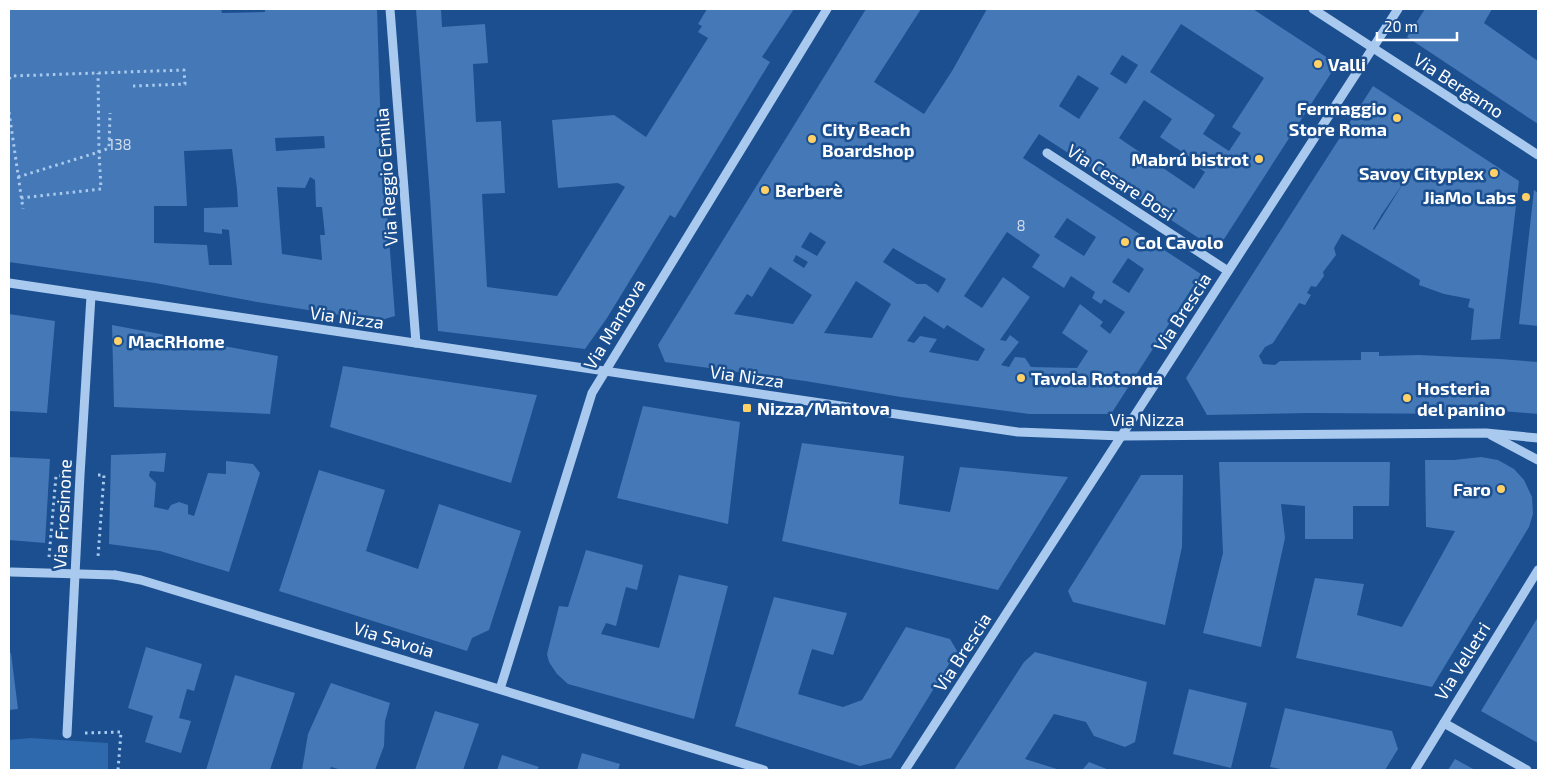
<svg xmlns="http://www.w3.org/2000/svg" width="1547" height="779" viewBox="0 0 1547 779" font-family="'Exo 2',sans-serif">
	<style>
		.green { fill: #2e69ad }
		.building { fill: #4478b7; fill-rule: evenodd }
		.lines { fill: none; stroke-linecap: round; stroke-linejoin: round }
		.path { stroke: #a9c9ee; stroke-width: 3; stroke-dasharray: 2.5 4; stroke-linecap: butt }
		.minor { stroke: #a9c9ee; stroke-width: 9 }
		.minor-bridge { stroke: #a9c9ee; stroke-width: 9 }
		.poi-dot { fill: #ffd166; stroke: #1b4f8f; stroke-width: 2 }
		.labels { text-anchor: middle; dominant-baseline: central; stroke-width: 5; stroke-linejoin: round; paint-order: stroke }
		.number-label { font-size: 15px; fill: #d0dded }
		.poi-label { font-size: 18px; font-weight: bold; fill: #fff; stroke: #1b4f8f; text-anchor: start }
		.street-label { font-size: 18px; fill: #fff; stroke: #1b4f8f }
	</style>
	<rect width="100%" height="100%" fill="#1b4f8f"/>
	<polygon class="green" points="30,738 108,743 108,770 9,770 9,740"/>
	<g class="building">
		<path d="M9,9h212l1,4 43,-1v-3h112l4,125 14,182 -17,5 -121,-19 -102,-19 -146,-21zM324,136l1,12 -49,3 -1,-13zM232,149l5,40 1,18 -34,1v24l18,2v-5l7,1 3,35h-23l-2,-20 -53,-2v-37h33l-3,-55zM310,177l5,3 1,27h6l3,28h-5l2,25 -40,-6 -5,-67 28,1z"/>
		<polygon points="416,9 441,9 442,27 485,24 488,63 473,64 476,122 501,121 505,193 482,194 487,287 557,296 625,187 618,183 558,188 552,120 614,115 646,137 708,38 698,32 702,26 698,24 707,9 794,9 762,57 770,62 675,218 670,215 607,318 585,349 438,331 430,197"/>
		<path d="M866,9h55l-47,73 50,32 28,-43 35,-62h266l84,55 -120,186 -178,-116 -16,24 178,116 -90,140h-82l-128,-17 -96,-16 -140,-19 -7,-17zM1181,24l83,54 -32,49 9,6 -12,18 -26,-17 12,-19 -65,-43zM1122,55l16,10 -12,19 -16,-10zM1078,75l21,13 -20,31 -20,-13zM1144,100l28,19 -12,18 37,25 -2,3 10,7 -11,17 -75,-51zM1067,218l29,19 -12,19 -30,-19zM810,232l16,10 -9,14 -16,-9zM1007,232l33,23 -8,12 32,21 7,-12 24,16 -3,6 9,6 3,-5 21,13 -15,22 -10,-8 3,-4 -23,-18 -18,29 26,18 -11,17 -46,-1 -6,-9 -10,-1 -6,10 -8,-2 18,-23 -9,-7 -4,6 -6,-1 30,-43 -27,-20 -21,31 -18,-12zM893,248l53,31 -8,14 -12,-9h-9l-34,-22zM796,255l12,7 -4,6 -11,-7zM1128,258l16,11 -15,24 -17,-11zM770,267l42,28 -19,29 -59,-10 13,-20 5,3zM856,281l35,23 -19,34 -48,-5zM924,316l20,13 3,-4 38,24 -7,12 -49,-9 8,-13 -17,-3 -6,7 -7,-2z"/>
		<polygon points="1425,9 1492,9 1484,23 1538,61 1538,124 1407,37"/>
		<path d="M1373,86l146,95 -19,158 -29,1 3,-31 -6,-2 2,-8 -26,-5 -25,-9 1,-5 -78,-46 -8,14 2,7 -13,17 1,4 -8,11 -5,-1 -4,7 4,2 -6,10 -6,-2 -26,40 -8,4 -6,9 4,8 12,1 5,-4 81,-1v-8h18v4l40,-1 81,4 38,3v52l-62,-5v5l-166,-1 -103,2 -21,-37zM1404,182l-30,48 -1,-1 9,-15z"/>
		<polygon points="1534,190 1538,193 1538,326 1519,324"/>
		<polygon points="9,314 55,321 47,413 9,411"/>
		<polygon points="112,325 278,356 270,414 114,407"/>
		<polygon points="343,366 537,395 511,483 330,427"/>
		<polygon points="643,406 740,422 728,524 617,498"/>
		<polygon points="802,443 904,456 899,504 950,512 960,467 1068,477 998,590 782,541"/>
		<polygon points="166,453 164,472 150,471 149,476 156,483 154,507 168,510 171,505 179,502 188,505 188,514 194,516 208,473 226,474 226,461 253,464 260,473 229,572 160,551 109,544 111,455"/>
		<polygon points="9,457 50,459 45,543 9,540"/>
		<polygon points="1481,457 1498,460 1514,469 1524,480 1532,497 1533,514 1529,527 1432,687 1296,658 1315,578 1364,584 1357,615 1402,627 1455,531 1426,527 1425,460 1454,460"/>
		<polygon points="1219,462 1390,462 1389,506 1353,506 1353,539 1305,539 1305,506 1281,504 1285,538 1261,647 1203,633 1223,553"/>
		<polygon points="319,470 385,490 366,551 418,569 439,504 521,531 489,630 472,638 467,651 279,591"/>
		<polygon points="1141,475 1183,475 1182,547 1165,625 1073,602 1068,591"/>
		<polygon points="586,550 643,565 637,590 626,587 616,626 606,623 601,634 659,648 679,575 728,586 694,719 568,684 557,674 549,662 547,654 559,606 568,607"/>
		<polygon points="774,597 847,613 833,655 812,649 798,694 843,707 862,700 906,627 950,639 957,651 891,758 860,766 735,726"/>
		<polygon points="1538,617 1538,743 1481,711"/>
		<polygon points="146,647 202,664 194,691 187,689 179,718 191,721 181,753 145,742 153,716 128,708"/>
		<polygon points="1035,652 1147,682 1135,742 1125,747 1094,736 1086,722 1054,714 1025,759 1060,770 954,770 1024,662"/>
		<polygon points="9,653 11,653 18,709 9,710"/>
		<polygon points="235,675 295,693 270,770 206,770"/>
		<polygon points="331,683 390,703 385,721 384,746 375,770 342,770 331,767 330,770 302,770 308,734"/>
		<polygon points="1189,689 1247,703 1231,768 1173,754"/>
		<polygon points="1285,708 1392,731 1398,749 1385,770 1286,770 1270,767"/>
		<polygon points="435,711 479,724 463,770 415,770"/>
		<polygon points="582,753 620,764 618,770 577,770"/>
		<polygon points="502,755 539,767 537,770 497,770"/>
		<polygon points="1455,759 1475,770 1448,770"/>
		<polygon points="1089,762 1109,770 1082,770"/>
	</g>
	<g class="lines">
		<g class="path">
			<polyline points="9,79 11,76 184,70 185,84 133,86"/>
			<polyline points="9,112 23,209"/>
			<polyline points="18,177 99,152 98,73"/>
			<polyline points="21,198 101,189 99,152 109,148 110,113"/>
			<polyline points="98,475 104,475 98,557"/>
			<polyline points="49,557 56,476 61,476"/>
			<polyline points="85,733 121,732 118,770"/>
		</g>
		<g class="minor">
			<polyline points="390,9 416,343"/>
			<polyline points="1313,9 1538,155"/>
			<polyline points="1047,153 1228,271"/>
			<polyline points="9,283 1018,432 1122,436 1486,433 1538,438"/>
			<polyline points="1491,435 1538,460"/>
			<polyline points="115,575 141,580 764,770"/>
			<polyline points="500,689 592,393 827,9"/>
			<polyline points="1444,723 1527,770"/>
			<polyline points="67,734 80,475 91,296"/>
			<polyline points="905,770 1398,9"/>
			<polyline points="1415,770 1538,570"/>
		</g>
		<polyline class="minor-bridge" points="11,572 115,575"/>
	</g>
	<g class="poi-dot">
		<circle cx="1318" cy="64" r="5"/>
		<circle cx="1397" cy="118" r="5"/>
		<circle cx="812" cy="139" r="5"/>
		<circle cx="1259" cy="159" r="5"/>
		<circle cx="1494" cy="173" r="5"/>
		<circle cx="765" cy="190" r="5"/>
		<circle cx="1526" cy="197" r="5"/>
		<circle cx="1125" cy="242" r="5"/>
		<circle cx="118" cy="341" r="5"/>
		<circle cx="1021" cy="378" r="5"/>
		<circle cx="1407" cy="398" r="5"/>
		<rect x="742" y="403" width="10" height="10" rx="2.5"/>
		<circle cx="1501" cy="489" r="5"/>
	</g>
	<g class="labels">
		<g class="number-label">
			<text x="120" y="144">138</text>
			<text x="1021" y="225">8</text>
		</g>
		<g class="poi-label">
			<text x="1328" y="64">Valli</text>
			<text x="1387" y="108" text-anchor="end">Fermaggio<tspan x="1387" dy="21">Store Roma</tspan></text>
			<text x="822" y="129">City Beach<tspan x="822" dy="21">Boardshop</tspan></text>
			<text x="1249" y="159" text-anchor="end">Mabrú bistrot</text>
			<text x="1484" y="173" text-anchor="end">Savoy Cityplex</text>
			<text x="775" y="190">Berberè</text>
			<text x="1516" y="197" text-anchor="end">JiaMo Labs</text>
			<text x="1135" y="242">Col Cavolo</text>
			<text x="128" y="341">MacRHome</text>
			<text x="1031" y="378">Tavola Rotonda</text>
			<text x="1417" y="388">Hosteria<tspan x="1417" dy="21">del panino</tspan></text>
			<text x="757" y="408">Nizza/Mantova</text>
			<text x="1491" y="489" text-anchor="end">Faro</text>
		</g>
		<g class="street-label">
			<text transform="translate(1459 85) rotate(33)">Via Bergamo</text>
			<text transform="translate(386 177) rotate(-94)">Via Reggio Emilia</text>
			<text transform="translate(1121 182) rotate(33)">Via Cesare Bosi</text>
			<text transform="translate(1182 312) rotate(-57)">Via Brescia</text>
			<text transform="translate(347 317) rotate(8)">Via Nizza</text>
			<text transform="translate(614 324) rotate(-59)">Via Mantova</text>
			<text transform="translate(747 376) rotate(8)">Via Nizza</text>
			<text x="1147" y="419">Via Nizza</text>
			<text transform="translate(62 514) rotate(-87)">Via Frosinone</text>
			<text transform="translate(394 639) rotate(17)">Via Savoia</text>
			<text transform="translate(962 652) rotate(-57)">Via Brescia</text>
			<text transform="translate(1462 661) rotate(-58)">Via Velletri</text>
		</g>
	</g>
	<rect width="1547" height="779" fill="none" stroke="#ffffff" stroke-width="20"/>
	<path d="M1377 32v8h80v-8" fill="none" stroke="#ffffff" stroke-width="2.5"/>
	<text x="1384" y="32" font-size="15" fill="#ffffff" stroke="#1b4f8f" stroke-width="4" paint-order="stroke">20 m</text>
</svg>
